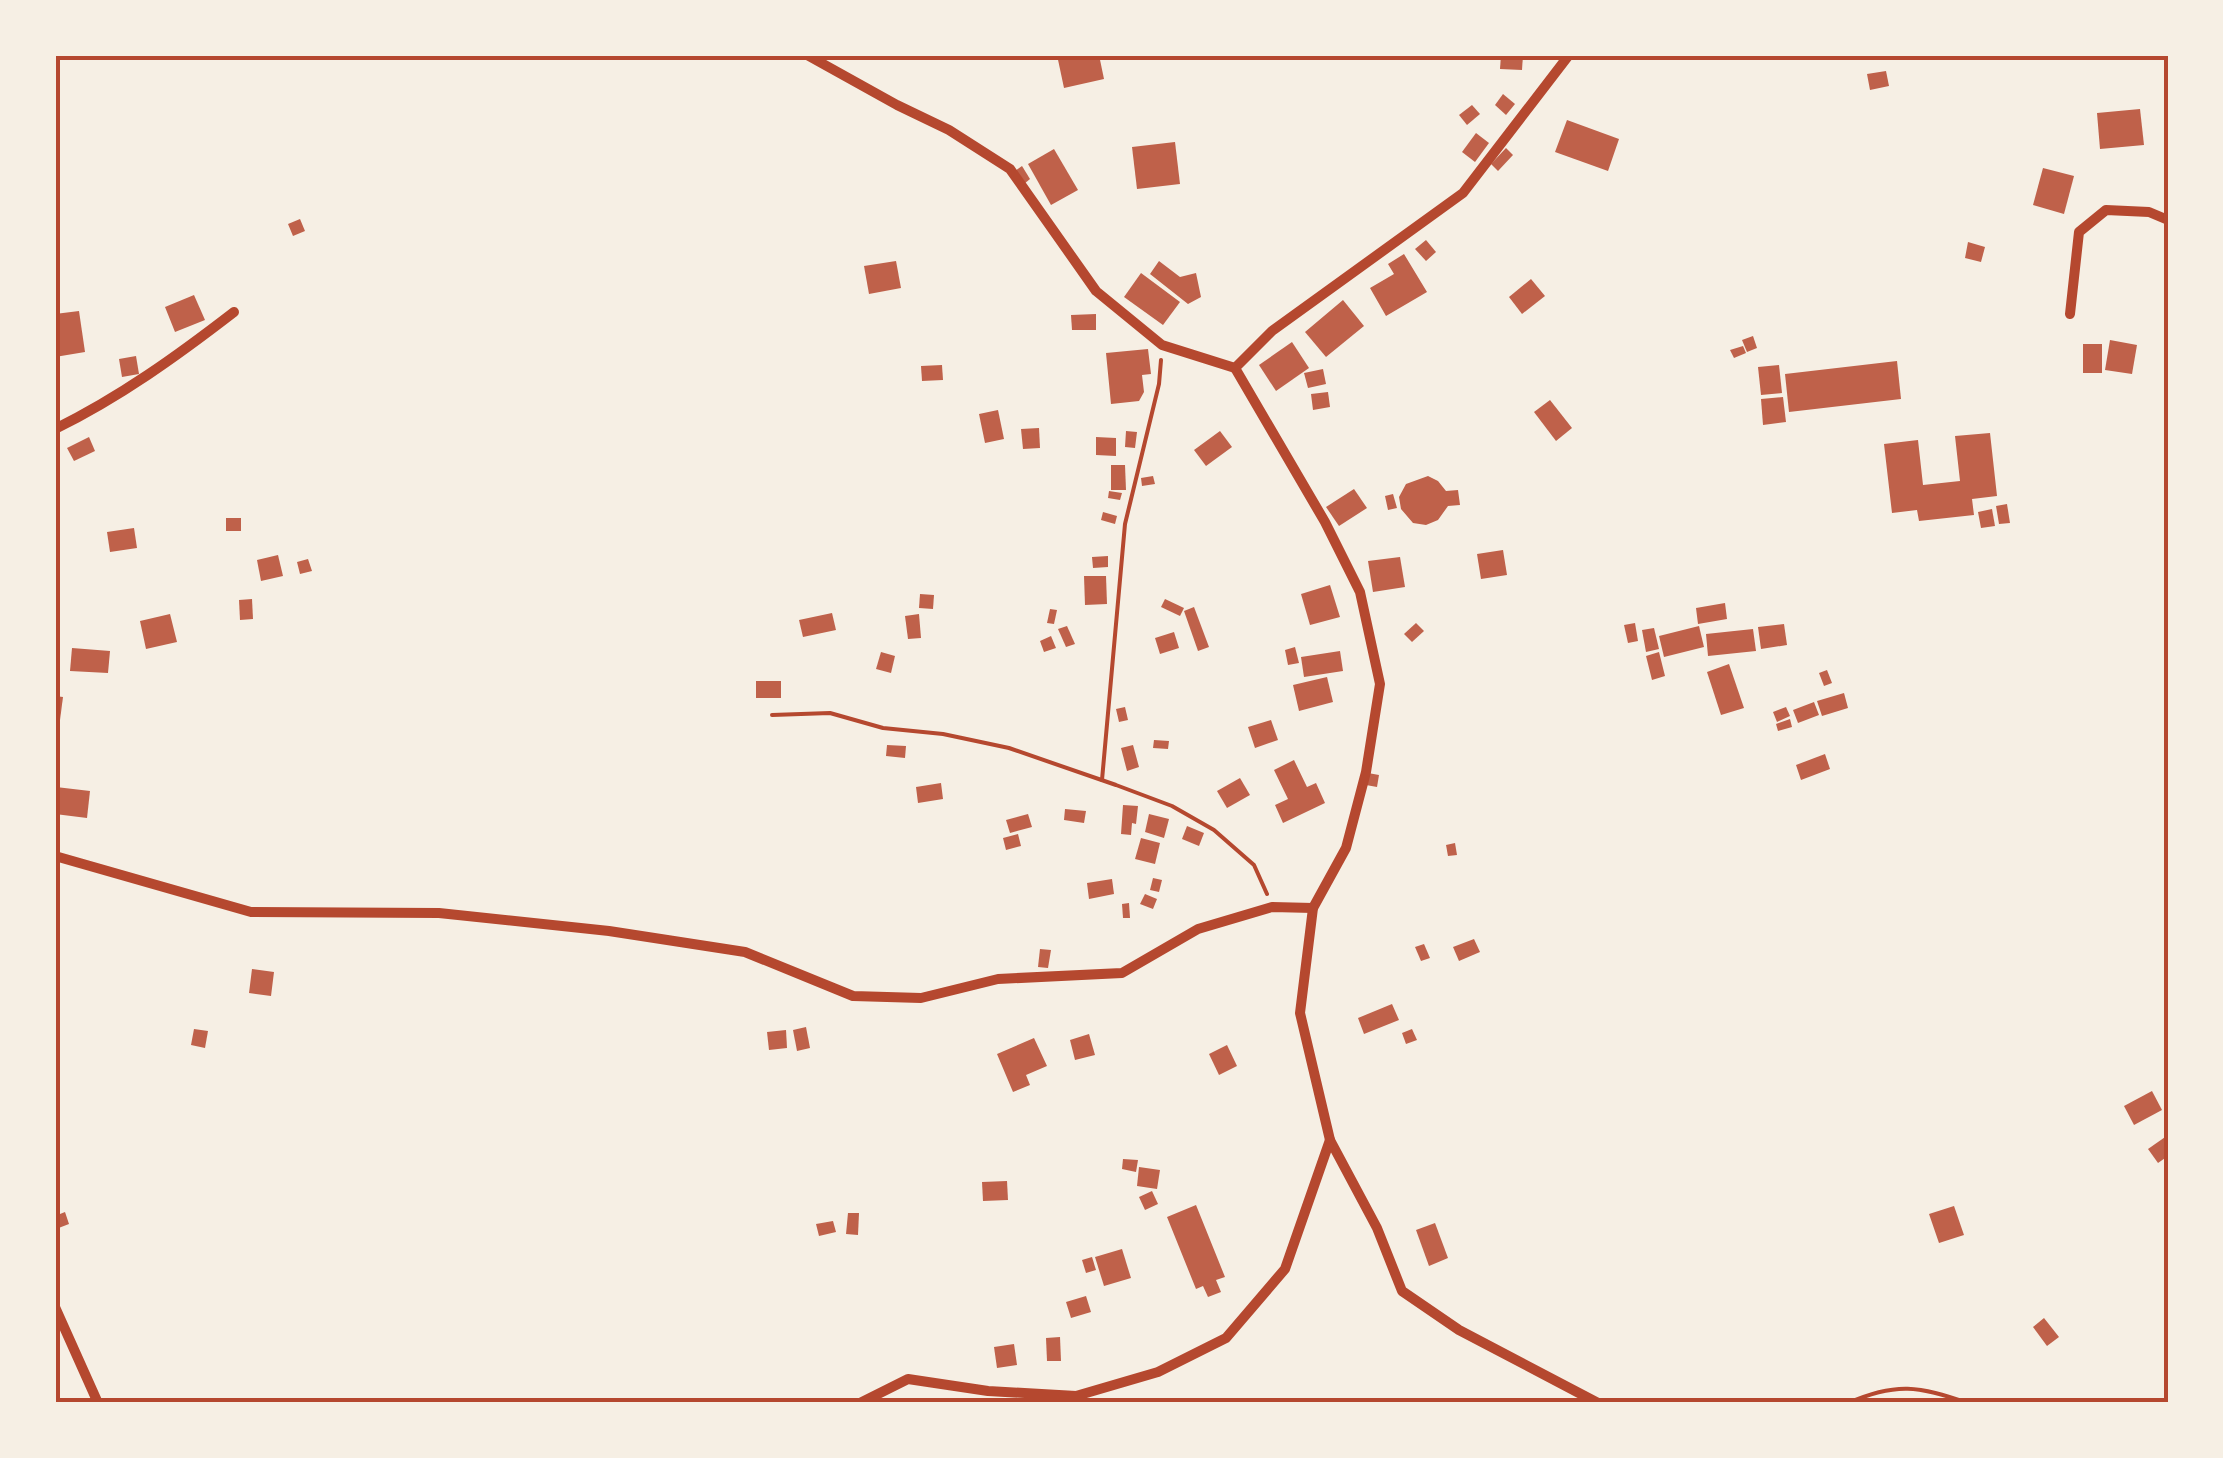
<svg xmlns="http://www.w3.org/2000/svg" width="2223" height="1458" viewBox="0 0 2223 1458" font-family="'Noto Serif',serif">
	<style>
		.building { fill: #bf614a }
		.lines { fill: none; stroke-linecap: round; stroke-linejoin: round }
		.path { stroke: #b5482f; stroke-width: 4 }
		.minor { stroke: #b5482f; stroke-width: 10 }
		.neatline { fill: none; stroke: #b5482f; stroke-width: 4 }
	</style>
	<rect width="100%" height="100%" fill="#f6efe4"/>
	<g class="building">
		<polygon points="1057,55 1099,55 1104,79 1064,88"/>
		<polygon points="1501,55 1523,55 1522,70 1500,69"/>
		<polygon points="1886,71 1889,86 1870,90 1867,74"/>
		<polygon points="1503,94 1515,104 1506,115 1495,105"/>
		<polygon points="1472,105 1480,114 1467,125 1459,115"/>
		<polygon points="2140,109 2144,145 2100,149 2097,113"/>
		<polygon points="1567,120 1619,139 1608,171 1555,152"/>
		<polygon points="1476,133 1489,143 1475,162 1462,152"/>
		<polygon points="1175,142 1180,184 1137,189 1132,147"/>
		<polygon points="1506,148 1513,155 1498,171 1491,164"/>
		<polygon points="1054,149 1078,190 1051,205 1028,164"/>
		<polygon points="1022,166 1030,179 1024,184 1015,171"/>
		<polygon points="2043,168 2074,176 2064,214 2033,205"/>
		<polygon points="300,219 305,231 293,236 288,224"/>
		<polygon points="1426,240 1436,252 1426,261 1415,249"/>
		<polygon points="1968,242 1985,247 1981,262 1965,258"/>
		<polygon points="1404,254 1427,292 1386,316 1370,288 1394,274 1388,264"/>
		<polygon points="896,261 901,288 869,294 864,266"/>
		<polygon points="1159,261 1180,277 1196,273 1201,297 1188,304 1150,274"/>
		<polygon points="1141,273 1180,302 1163,325 1124,297"/>
		<polygon points="1531,279 1545,296 1522,314 1509,297"/>
		<polygon points="194,295 205,320 175,332 165,307"/>
		<polygon points="1343,300 1364,326 1326,357 1305,332"/>
		<polygon points="79,311 85,352 55,357 55,314"/>
		<polygon points="1096,314 1096,330 1072,330 1071,315"/>
		<polygon points="1753,336 1757,348 1747,352 1742,340"/>
		<polygon points="2110,340 2137,345 2132,374 2105,370"/>
		<polygon points="1292,342 1309,368 1276,391 1259,365"/>
		<rect x="2083" y="344" width="19" height="29"/>
		<polygon points="1743,346 1746,353 1734,358 1730,350"/>
		<polygon points="1148,349 1151,374 1142,375 1144,392 1139,401 1111,404 1106,353"/>
		<polygon points="136,356 139,374 122,377 119,359"/>
		<polygon points="1897,361 1901,399 1789,412 1785,374"/>
		<polygon points="942,365 943,380 922,381 921,366"/>
		<polygon points="1779,365 1782,393 1761,395 1758,367"/>
		<polygon points="1323,369 1326,384 1308,388 1304,373"/>
		<polygon points="1328,392 1330,407 1313,410 1311,394"/>
		<polygon points="1783,397 1786,422 1763,425 1761,399"/>
		<polygon points="1550,400 1572,428 1556,441 1534,412"/>
		<polygon points="998,410 1004,439 985,443 979,414"/>
		<polygon points="1039,428 1040,448 1023,449 1021,429"/>
		<polygon points="1126,431 1137,432 1135,448 1125,447"/>
		<polygon points="1220,431 1232,447 1206,466 1194,450"/>
		<polygon points="1990,433 1997,496 1972,499 1974,515 1919,521 1917,510 1892,513 1884,444 1918,440 1923,485 1960,481 1955,436"/>
		<polygon points="89,437 95,451 74,461 67,448"/>
		<polygon points="1096,437 1116,438 1116,456 1096,455"/>
		<polygon points="1111,465 1125,465 1126,490 1111,490"/>
		<polygon points="1153,476 1155,484 1142,486 1141,478"/>
		<polygon points="1428,476 1438,481 1446,491 1458,490 1460,505 1448,506 1438,520 1426,525 1413,523 1401,509 1399,497 1406,484"/>
		<polygon points="1354,489 1367,508 1339,526 1326,507"/>
		<polygon points="1109,491 1122,493 1120,500 1108,498"/>
		<polygon points="1393,494 1397,508 1388,510 1385,496"/>
		<polygon points="2007,504 2010,523 1999,524 1996,506"/>
		<polygon points="1992,509 1995,526 1981,528 1978,512"/>
		<polygon points="1103,512 1117,516 1115,524 1101,520"/>
		<rect x="226" y="518" width="15" height="13"/>
		<polygon points="134,528 137,548 110,552 107,532"/>
		<polygon points="1503,550 1507,575 1481,579 1477,554"/>
		<polygon points="278,555 283,576 261,581 257,560"/>
		<polygon points="1108,556 1108,567 1093,568 1092,557"/>
		<polygon points="1400,557 1405,587 1373,592 1368,561"/>
		<polygon points="308,559 312,571 300,574 297,562"/>
		<polygon points="1084,576 1106,576 1107,604 1085,605"/>
		<polygon points="1330,585 1340,617 1310,625 1301,594"/>
		<polygon points="920,594 934,595 933,609 919,608"/>
		<polygon points="252,599 253,619 240,620 239,600"/>
		<polygon points="1165,599 1184,608 1180,616 1161,607"/>
		<polygon points="1725,603 1727,619 1698,624 1696,608"/>
		<polygon points="1194,607 1209,647 1198,651 1184,611"/>
		<polygon points="1050,609 1057,610 1054,624 1047,623"/>
		<polygon points="832,613 836,630 803,637 799,620"/>
		<polygon points="170,614 177,642 146,649 140,621"/>
		<polygon points="919,614 921,638 908,639 905,616"/>
		<polygon points="1416,623 1424,631 1412,642 1404,634"/>
		<polygon points="1635,623 1638,641 1628,643 1624,625"/>
		<polygon points="1784,624 1787,645 1761,649 1758,627"/>
		<polygon points="1067,626 1075,644 1066,647 1058,629"/>
		<polygon points="1699,626 1704,647 1664,657 1659,636"/>
		<polygon points="1654,628 1659,649 1646,652 1642,630"/>
		<polygon points="1753,629 1756,651 1708,656 1706,634"/>
		<polygon points="1174,632 1179,648 1160,654 1155,638"/>
		<polygon points="1051,636 1056,648 1044,652 1040,641"/>
		<polygon points="1295,647 1299,663 1288,665 1285,650"/>
		<polygon points="72,648 110,651 108,673 70,671"/>
		<polygon points="1340,651 1343,671 1304,677 1301,657"/>
		<polygon points="881,652 895,656 891,673 876,669"/>
		<polygon points="1659,652 1665,676 1652,680 1646,656"/>
		<polygon points="1729,664 1744,708 1721,715 1707,672"/>
		<polygon points="1827,670 1832,683 1824,686 1819,673"/>
		<polygon points="1327,677 1333,702 1299,711 1293,685"/>
		<rect x="756" y="681" width="25" height="17"/>
		<polygon points="1844,693 1848,708 1822,716 1817,701"/>
		<polygon points="55,696 63,697 57,743 55,743"/>
		<polygon points="1814,702 1819,715 1798,723 1793,710"/>
		<polygon points="1125,707 1128,720 1119,722 1116,709"/>
		<polygon points="1786,707 1790,716 1777,722 1773,712"/>
		<polygon points="1790,719 1792,727 1778,731 1776,724"/>
		<polygon points="1271,720 1278,740 1255,748 1248,727"/>
		<polygon points="1154,740 1169,741 1168,749 1153,748"/>
		<polygon points="887,745 906,746 905,758 886,756"/>
		<polygon points="1133,745 1139,767 1127,771 1121,748"/>
		<polygon points="1825,754 1830,769 1801,780 1796,765"/>
		<polygon points="1294,760 1307,787 1316,783 1325,803 1283,823 1275,805 1288,799 1274,770"/>
		<polygon points="1368,773 1379,775 1377,787 1366,785"/>
		<polygon points="1240,778 1250,795 1227,808 1217,791"/>
		<polygon points="941,783 943,799 918,803 916,787"/>
		<polygon points="56,787 90,791 87,818 55,814"/>
		<polygon points="1123,805 1138,806 1136,824 1132,823 1131,835 1121,834"/>
		<polygon points="1065,809 1086,811 1084,823 1064,820"/>
		<polygon points="1028,814 1032,827 1010,833 1006,820"/>
		<polygon points="1149,814 1169,819 1164,838 1145,832"/>
		<polygon points="1187,826 1204,833 1199,846 1182,839"/>
		<polygon points="1018,834 1021,846 1006,850 1003,838"/>
		<polygon points="1141,838 1160,843 1155,864 1135,859"/>
		<polygon points="1455,843 1457,855 1448,856 1446,845"/>
		<polygon points="1153,878 1162,880 1159,892 1150,890"/>
		<polygon points="1112,879 1114,894 1089,899 1087,883"/>
		<polygon points="1145,894 1157,899 1153,909 1140,904"/>
		<polygon points="1129,903 1130,918 1123,918 1122,904"/>
		<polygon points="1474,939 1480,952 1459,961 1453,947"/>
		<polygon points="1424,944 1430,958 1421,961 1415,947"/>
		<polygon points="1040,949 1051,950 1048,968 1038,967"/>
		<polygon points="252,969 274,972 271,996 249,993"/>
		<polygon points="1392,1004 1399,1020 1364,1034 1358,1018"/>
		<polygon points="806,1027 810,1048 797,1051 793,1030"/>
		<polygon points="194,1029 208,1031 205,1048 191,1045"/>
		<polygon points="1412,1029 1417,1040 1406,1044 1402,1033"/>
		<polygon points="786,1030 787,1048 769,1050 767,1032"/>
		<polygon points="1089,1034 1095,1055 1075,1060 1070,1040"/>
		<polygon points="1034,1038 1047,1066 1026,1075 1030,1085 1013,1092 997,1054"/>
		<polygon points="1227,1045 1237,1066 1219,1075 1209,1054"/>
		<polygon points="2152,1091 2162,1110 2134,1125 2124,1106"/>
		<polygon points="2168,1135 2168,1156 2158,1163 2148,1149"/>
		<polygon points="1123,1159 1138,1160 1136,1172 1122,1169"/>
		<polygon points="1139,1167 1160,1170 1157,1189 1137,1186"/>
		<polygon points="1007,1181 1008,1200 983,1201 982,1182"/>
		<polygon points="1152,1191 1158,1204 1145,1210 1139,1197"/>
		<polygon points="1196,1205 1225,1277 1216,1280 1221,1292 1208,1297 1203,1286 1196,1289 1167,1217"/>
		<polygon points="1954,1206 1964,1235 1939,1243 1929,1214"/>
		<polygon points="65,1212 69,1224 56,1229 55,1216"/>
		<polygon points="848,1213 859,1213 858,1235 846,1234"/>
		<polygon points="833,1221 836,1232 819,1236 816,1224"/>
		<polygon points="1435,1223 1448,1258 1429,1266 1416,1230"/>
		<polygon points="1122,1249 1131,1278 1104,1286 1095,1257"/>
		<polygon points="1092,1257 1096,1270 1086,1273 1082,1260"/>
		<polygon points="1086,1296 1091,1312 1071,1318 1066,1302"/>
		<polygon points="2044,1318 2059,1337 2047,1346 2033,1327"/>
		<polygon points="1060,1337 1061,1361 1047,1361 1046,1338"/>
		<polygon points="1014,1344 1017,1365 997,1368 994,1347"/>
	</g>
	<g class="lines">
		<g class="path">
			<polyline points="772,715 830,713 883,728 943,734 1009,748 1116,785 1172,806 1214,830 1254,865 1267,894"/>
			<polyline points="1102,780 1125,524 1159,384 1161,360"/>
			<path d="M1848,1403c48,-21 71,-17 120,0"/>
		</g>
		<g class="minor">
			<polyline points="807,55 897,105 949,130 1010,169 1096,291 1162,345 1235,368"/>
			<polyline points="1569,55 1463,193 1272,331 1235,368 1325,522 1360,592 1380,684 1366,772 1346,848 1313,908 1300,1013 1330,1140 1377,1228 1402,1291 1459,1330 1598,1403"/>
			<polyline points="2070,314 2079,232 2106,210 2149,212 2168,220"/>
			<path d="M55,429c65,-32 122,-73 179,-117"/>
			<polyline points="55,856 251,912 439,913 609,931 745,952 853,996 921,998 998,979 1122,973 1198,929 1272,907 1313,908"/>
			<polyline points="55,1307 98,1403"/>
			<polyline points="860,1403 908,1379 988,1391 1076,1396 1158,1372 1226,1338 1285,1269 1330,1140"/>
		</g>
	</g>
	<rect width="2223" height="1458" fill="none" stroke="#f6efe4" stroke-width="115"/>
	<rect x="58" y="58" width="2108" height="1342" class="neatline"/>
</svg>
